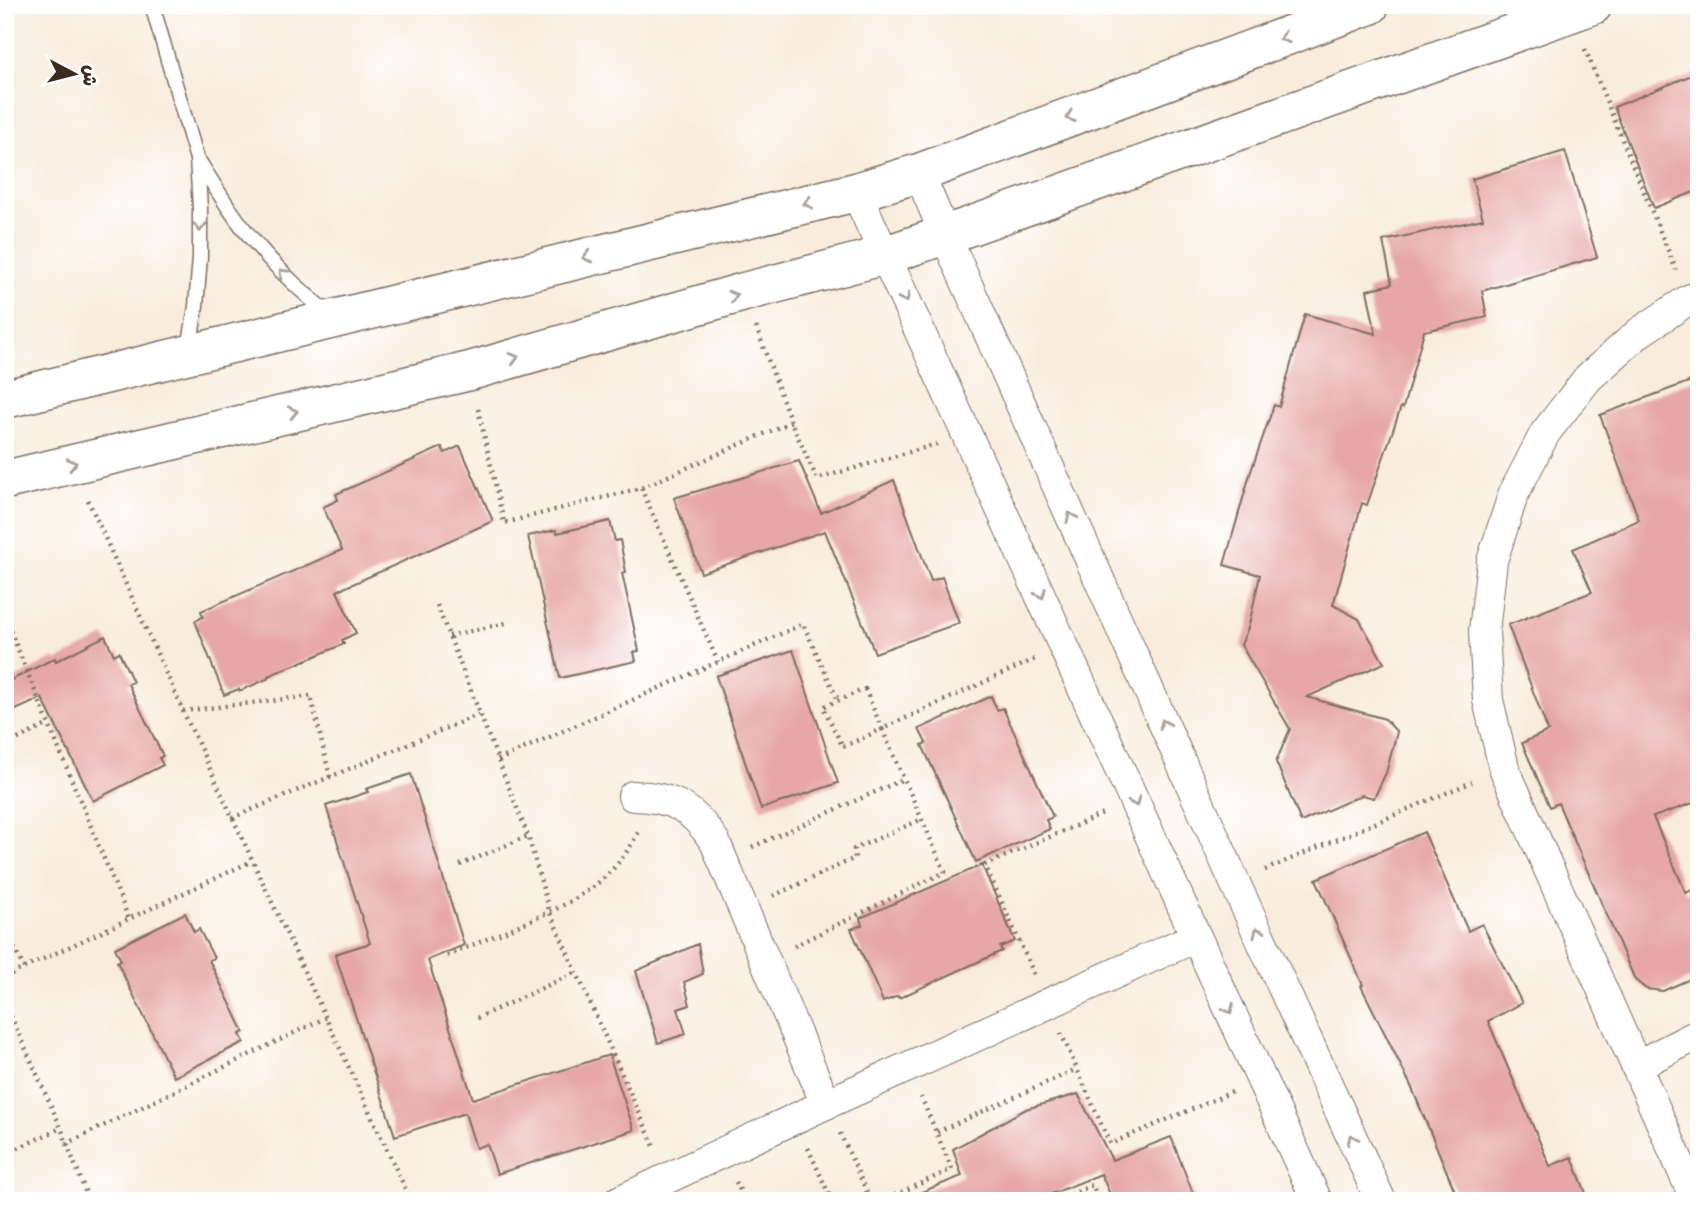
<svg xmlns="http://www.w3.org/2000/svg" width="1704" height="1206" viewBox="0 0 1704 1206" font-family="'Comic Neue','Playpen Sans Arabic',sans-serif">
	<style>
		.building { fill: #e6a7a6 }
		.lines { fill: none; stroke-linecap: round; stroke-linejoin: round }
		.lane-casing { stroke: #7d6e60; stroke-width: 17 }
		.street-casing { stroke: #7d6e60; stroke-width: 32 }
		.secondary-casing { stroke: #7d6e60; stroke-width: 41 }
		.path { stroke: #7d6e60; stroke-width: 4.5; stroke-dasharray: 2 5; stroke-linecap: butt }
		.lane { stroke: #fff; stroke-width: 14 }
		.street { stroke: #fff; stroke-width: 30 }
		.secondary { stroke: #fff; stroke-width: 38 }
		.oneway { stroke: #a79f9a }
	</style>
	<rect width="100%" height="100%" fill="#fff"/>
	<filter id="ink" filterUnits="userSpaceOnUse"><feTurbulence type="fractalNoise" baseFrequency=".0143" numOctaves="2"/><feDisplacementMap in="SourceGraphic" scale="14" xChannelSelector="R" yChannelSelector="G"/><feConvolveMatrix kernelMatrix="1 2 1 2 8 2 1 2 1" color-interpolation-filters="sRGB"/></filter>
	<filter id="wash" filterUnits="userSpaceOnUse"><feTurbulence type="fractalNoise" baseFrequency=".00686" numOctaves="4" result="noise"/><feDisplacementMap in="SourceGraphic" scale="28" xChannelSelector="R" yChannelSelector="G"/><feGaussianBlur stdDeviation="1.57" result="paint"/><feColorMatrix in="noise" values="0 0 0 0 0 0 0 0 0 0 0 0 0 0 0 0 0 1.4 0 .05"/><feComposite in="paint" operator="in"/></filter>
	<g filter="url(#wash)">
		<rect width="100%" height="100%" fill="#f8ecdc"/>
		<g id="blocks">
			<g class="building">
				<polygon points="1699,72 1699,190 1654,208 1614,107"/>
				<polygon points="1565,151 1597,257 1482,291 1487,317 1424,331 1403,408 1401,407 1367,505 1362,503 1333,605 1359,619 1384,663 1307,697 1385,719 1397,732 1386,773 1374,798 1362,795 1301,822 1276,762 1290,729 1241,645 1249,625 1260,575 1224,565 1250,474 1274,405 1279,407 1305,314 1376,334 1367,290 1392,284 1383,241 1483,219 1472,179"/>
				<polygon points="1699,378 1699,801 1653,817 1686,893 1699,887 1699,975 1663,991 1646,989 1635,980 1558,803 1550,807 1522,743 1548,731 1508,625 1592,592 1573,549 1639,520 1600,415"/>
				<polygon points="460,446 493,521 337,591 356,633 342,640 344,644 268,676 269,678 240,691 239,689 224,695 195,621 203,617 201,611 342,550 323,507 338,500 336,494 442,447 445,453"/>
				<polygon points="799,461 821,513 894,480 931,581 942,577 959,623 875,653 825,531 701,573 674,498"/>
				<polygon points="610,521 615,541 620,540 626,572 622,573 639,651 634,652 636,661 560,678 528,536 556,530 557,533"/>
				<polygon points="105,636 114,655 119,652 133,682 128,684 163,756 159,758 163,765 93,801 42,698 5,715 5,683 55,658 56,661"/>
				<polygon points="793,650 838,783 761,809 716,676"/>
				<polygon points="991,696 997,710 1003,708 1053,817 1046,820 1050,829 976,862 922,745 926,743 919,729"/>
				<polygon points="411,774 464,945 428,960 473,1099 609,1055 634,1130 497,1174 487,1144 476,1148 465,1113 395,1136 335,954 370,943 326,806 368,792 366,789"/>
				<polygon points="1424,832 1468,931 1482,924 1522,1003 1488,1021 1550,1166 1572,1157 1589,1201 1459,1201 1411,1086 1361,986 1363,985 1316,879"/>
				<polygon points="982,865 1015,941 1000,947 1002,951 899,998 898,996 883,1002 851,929 862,925 860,918"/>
				<polygon points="185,913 194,932 199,929 214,958 209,960 244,1032 240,1034 244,1042 174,1077 117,962 121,960 115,948"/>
				<polygon points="698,944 703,974 684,982 690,1005 678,1009 686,1034 658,1043 636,971"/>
				<polygon points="1078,1094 1112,1160 1171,1137 1196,1201 1113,1201 1101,1174 1034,1201 904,1201 904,1199 962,1176 953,1149 1026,1109"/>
			</g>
		</g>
	</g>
	<g filter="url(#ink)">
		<use href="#blocks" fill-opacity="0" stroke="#7d6e60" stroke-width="2"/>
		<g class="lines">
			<defs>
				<g id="lane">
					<polyline points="152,5 197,159 200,208 200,257 196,306 189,350"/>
					<path d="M198,160c19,30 37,60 60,86 21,25 46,47 71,69"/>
				</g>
				<g id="street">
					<polyline points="919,173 945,235 1235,883 1381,1201"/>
					<polyline points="856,192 1317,1201"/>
					<path d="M633,796c40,1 60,12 82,46l111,262"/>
					<polyline points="1636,1066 1699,1034"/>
					<polyline points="619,1201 826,1104 1196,937"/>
					<polyline points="1696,1201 1504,768 1488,700 1484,631 1492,561 1513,495 1545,433 1588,378 1640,332 1688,300 1699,296"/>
				</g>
				<g id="secondary">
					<polyline points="5,399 856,192 919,173 1370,5"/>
					<polyline points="5,480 470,371 744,292 886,255 945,235 1593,5"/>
				</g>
			</defs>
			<use href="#lane" class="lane-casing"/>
			<use href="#street" class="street-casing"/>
			<use href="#secondary" class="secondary-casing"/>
			<g class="path">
				<polyline points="1585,49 1676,270"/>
				<polyline points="756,327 791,422 817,479 937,444"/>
				<polyline points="478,409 504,523 641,488 791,422"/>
				<polyline points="641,488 718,662"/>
				<polyline points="88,500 183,711 411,1201"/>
				<polyline points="437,605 528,836 550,913 654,1146"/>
				<polyline points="5,618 129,919"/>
				<polyline points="449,636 506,623"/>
				<polygon points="865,689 882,729 843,747 823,707"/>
				<polyline points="183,711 311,696 330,777"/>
				<polyline points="5,745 49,724"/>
				<polyline points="498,760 803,624 838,700"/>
				<polyline points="232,818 480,714"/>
				<polyline points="752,847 904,779"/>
				<polyline points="460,865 528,836"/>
				<polyline points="1265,870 1472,782"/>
				<polyline points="773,896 855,858 854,849 922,819"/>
				<polyline points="5,929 24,968"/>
				<polyline points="794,946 945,872 882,729 1035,659"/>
				<path d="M447,956c25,-11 50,-21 75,-32 54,-23 90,-40 118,-95"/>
				<polyline points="1034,974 985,865 1105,813"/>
				<polyline points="5,977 252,861"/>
				<polyline points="5,1003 61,1128 89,1201"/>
				<polyline points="477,1018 577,972"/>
				<polyline points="1061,1033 1110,1144 1232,1092"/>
				<polyline points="937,1132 1077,1069"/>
				<polyline points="840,1133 871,1201"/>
				<polyline points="66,1144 325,1018"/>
				<polyline points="808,1148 832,1201"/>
				<polyline points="5,1154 61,1128"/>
				<polyline points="736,1182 745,1201"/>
				<polyline points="882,1201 952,1169 921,1097"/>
				<polyline points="1058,1201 1092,1185 1100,1201"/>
			</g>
			<use href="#lane" class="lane"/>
			<use href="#street" class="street"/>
			<use href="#secondary" class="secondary"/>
		</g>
		<defs><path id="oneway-chevron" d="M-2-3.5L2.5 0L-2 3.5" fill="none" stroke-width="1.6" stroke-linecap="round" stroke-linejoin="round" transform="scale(1.75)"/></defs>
		<g class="oneway">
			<use href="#oneway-chevron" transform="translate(1284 38) rotate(160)"/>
			<use href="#oneway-chevron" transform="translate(1070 117) rotate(160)"/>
			<use href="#oneway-chevron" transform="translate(808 203) rotate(167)"/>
			<use href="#oneway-chevron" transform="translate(200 227) rotate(90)"/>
			<use href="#oneway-chevron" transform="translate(587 257) rotate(166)"/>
			<use href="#oneway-chevron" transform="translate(283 273) rotate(-133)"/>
			<use href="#oneway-chevron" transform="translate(733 296) rotate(-16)"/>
			<use href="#oneway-chevron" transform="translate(905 298) rotate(65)"/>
			<use href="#oneway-chevron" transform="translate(514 358) rotate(-16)"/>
			<use href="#oneway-chevron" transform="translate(293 412) rotate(-13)"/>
			<use href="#oneway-chevron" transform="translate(72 464) rotate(-13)"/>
			<use href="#oneway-chevron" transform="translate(1071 517) rotate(-114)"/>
			<use href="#oneway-chevron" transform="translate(1041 594) rotate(66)"/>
			<use href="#oneway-chevron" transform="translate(1164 724) rotate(-114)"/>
			<use href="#oneway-chevron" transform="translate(1135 802) rotate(66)"/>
			<use href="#oneway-chevron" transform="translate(1258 932) rotate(-115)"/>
			<use href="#oneway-chevron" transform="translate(1229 1009) rotate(65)"/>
			<use href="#oneway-chevron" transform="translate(1352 1139) rotate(-115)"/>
		</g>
	</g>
	<rect width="1704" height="1206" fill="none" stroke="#fff" stroke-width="28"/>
	<g transform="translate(74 74) rotate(97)" stroke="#ffffff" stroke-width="5" paint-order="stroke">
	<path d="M0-5L12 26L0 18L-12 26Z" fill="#3b2a1e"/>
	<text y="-10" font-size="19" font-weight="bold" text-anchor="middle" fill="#3b2a1e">ش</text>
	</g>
</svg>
